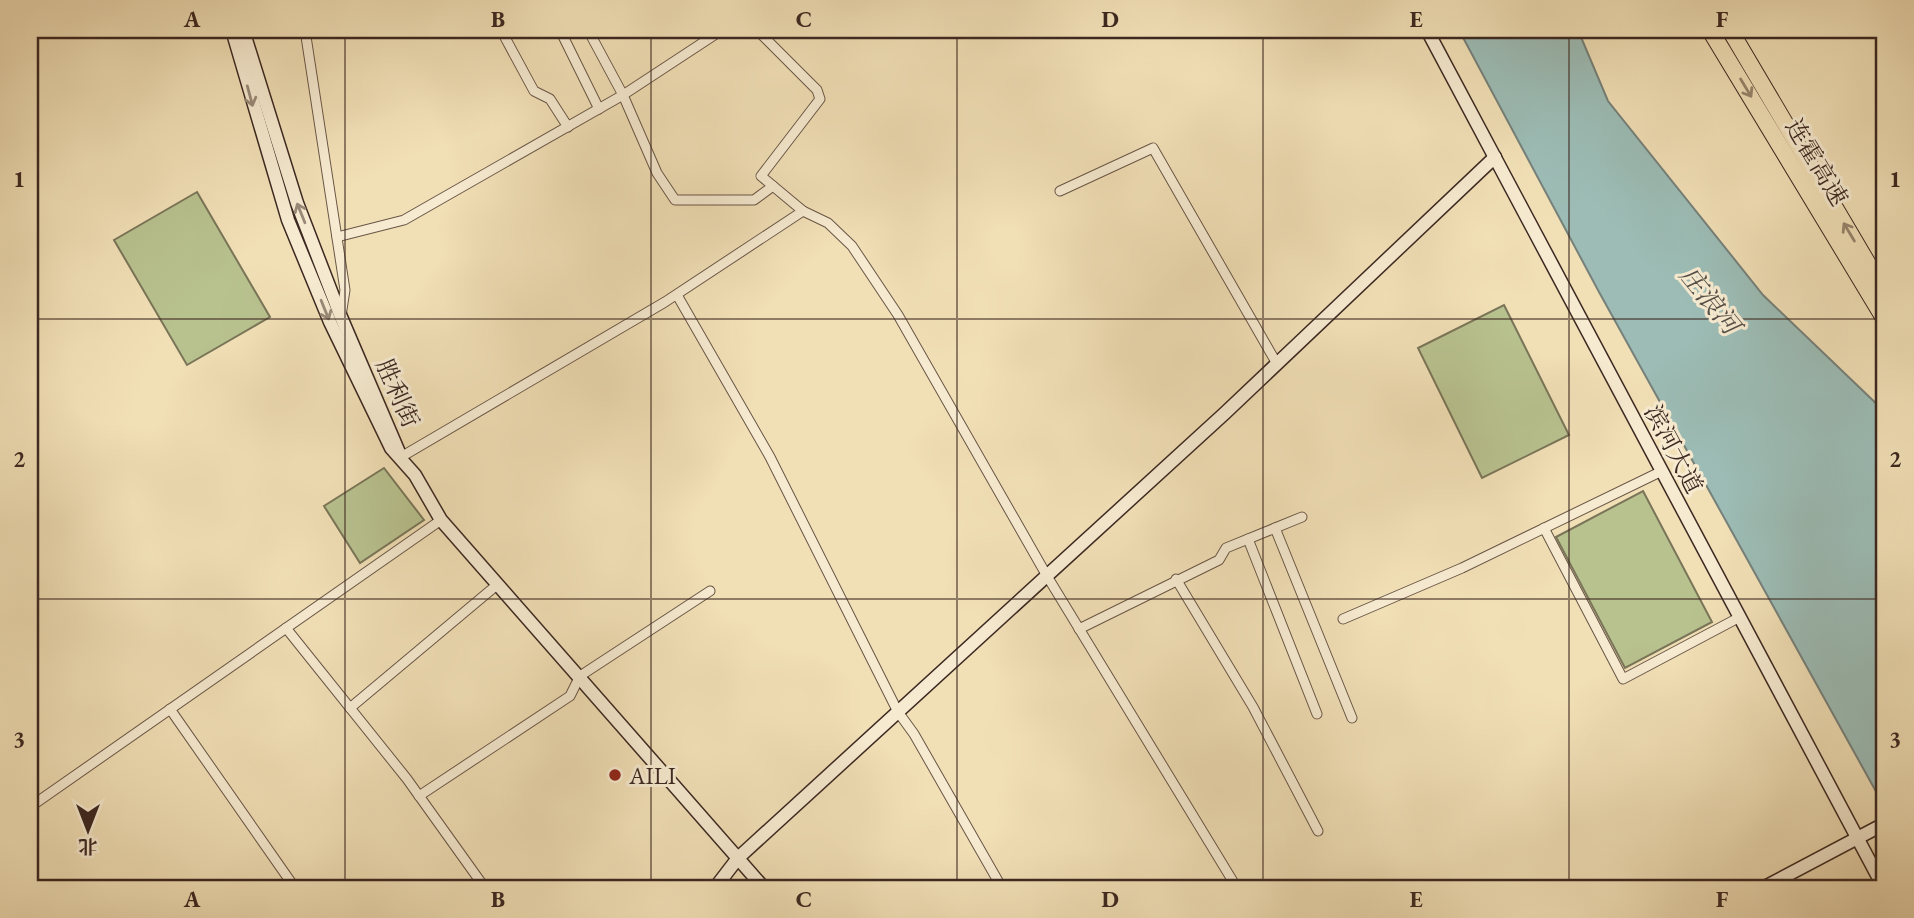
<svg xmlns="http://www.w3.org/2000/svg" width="1914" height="918" viewBox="0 0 1914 918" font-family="'EB Garamond','Noto Serif SC',serif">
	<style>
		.green { fill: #b8c28f; stroke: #7a7558; stroke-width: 2 }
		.water { fill: #9cbcb5; stroke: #76817a; stroke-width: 2 }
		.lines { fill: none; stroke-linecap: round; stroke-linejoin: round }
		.street-casing { stroke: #695646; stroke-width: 11 }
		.secondary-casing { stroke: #3c2821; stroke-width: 15 }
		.highway-casing { stroke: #3c2821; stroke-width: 18 }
		.street { stroke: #f6ead0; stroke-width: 9 }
		.secondary { stroke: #f6ead0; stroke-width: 12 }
		.highway { stroke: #f1dfb6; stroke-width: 16 }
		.oneway { stroke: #96846c }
		.oneway2 { stroke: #998978 }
		.grid { fill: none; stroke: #3c2821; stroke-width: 2; stroke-opacity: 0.55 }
		.poi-dot { fill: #8f2418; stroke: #f6ead0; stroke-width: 2.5 }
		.labels { text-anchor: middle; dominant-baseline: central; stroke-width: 6; stroke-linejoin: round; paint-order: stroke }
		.street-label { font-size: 24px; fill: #3c2821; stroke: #f6ead0 }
		.poi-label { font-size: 24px; fill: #3c2821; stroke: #f6ead0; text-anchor: start }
		.water-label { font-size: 26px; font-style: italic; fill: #544d46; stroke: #f6ead0 }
		.neatline { fill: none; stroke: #3c2821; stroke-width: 2.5 }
		.grid-label { font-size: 23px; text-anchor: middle; font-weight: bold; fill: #3c2821 }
	</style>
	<rect width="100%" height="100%" fill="#f1dfb6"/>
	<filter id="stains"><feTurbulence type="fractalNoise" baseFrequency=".00286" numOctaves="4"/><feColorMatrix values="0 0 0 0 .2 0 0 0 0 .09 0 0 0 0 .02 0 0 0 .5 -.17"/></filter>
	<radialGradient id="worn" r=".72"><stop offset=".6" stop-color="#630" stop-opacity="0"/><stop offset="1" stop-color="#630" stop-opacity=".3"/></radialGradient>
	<g class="green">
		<polygon points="197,192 270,317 187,365 114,240"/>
		<polygon points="1504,305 1569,435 1482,478 1418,348"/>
		<polygon points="384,468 424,520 360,563 324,506"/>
		<polygon points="1643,491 1712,622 1625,668 1556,537"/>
	</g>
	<polygon class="water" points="1459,30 1578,30 1608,101 1763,295 1884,411 1884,806 1599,292"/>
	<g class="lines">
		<defs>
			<g id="street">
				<polyline points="305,30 345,290 341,316"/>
				<polyline points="501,30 534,91 550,99 568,127"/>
				<polyline points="560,30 599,109"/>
				<polyline points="588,30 623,95 657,173 675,200 754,200 773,186"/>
				<polyline points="757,30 817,90 820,99 761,176 803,211 828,223 852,246 898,315 1047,576 1237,888"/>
				<polyline points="1060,191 1153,148 1277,364"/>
				<polyline points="337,237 404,220 623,95 722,30"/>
				<polyline points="677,295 770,457 898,712 914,734 1002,888"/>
				<polyline points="401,457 665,302 803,211"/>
				<polyline points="1275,528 1352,718"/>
				<polyline points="1544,528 1623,679 1740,617"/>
				<polyline points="1248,539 1317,714"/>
				<polyline points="1176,579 1253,707 1318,831"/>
				<polyline points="1343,619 1462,568 1662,471"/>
				<polyline points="286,628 407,779 485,888"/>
				<polyline points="1079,629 1219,560 1226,548 1302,517"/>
				<polyline points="350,708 498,584"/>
				<polyline points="170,709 295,888"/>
				<polyline points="419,796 570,696 580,676 710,591"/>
				<polyline points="30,807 441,520"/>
			</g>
			<g id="secondary">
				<polyline points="232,30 288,220 330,322 391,448 415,475 441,520 764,888"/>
				<polyline points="243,30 297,203 341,317 401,457"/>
				<polyline points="1427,30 1884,888"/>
				<polyline points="30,34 39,30"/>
				<polyline points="715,888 738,858 1225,413 1495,157"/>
				<polyline points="1763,888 1884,824"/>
			</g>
			<g id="highway">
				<polyline points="1710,30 1884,318"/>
				<polyline points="1730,30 1884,291"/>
			</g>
		</defs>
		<use href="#street" class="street-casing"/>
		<use href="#secondary" class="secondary-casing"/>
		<use href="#highway" class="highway-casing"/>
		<use href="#street" class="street"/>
		<use href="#secondary" class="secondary"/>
		<use href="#highway" class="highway"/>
	</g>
	<defs><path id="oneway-shaft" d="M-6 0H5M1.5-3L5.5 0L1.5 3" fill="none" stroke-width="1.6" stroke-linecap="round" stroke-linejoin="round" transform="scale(1.75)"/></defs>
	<g class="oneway">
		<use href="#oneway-shaft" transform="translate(1746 88) rotate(59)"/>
		<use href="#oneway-shaft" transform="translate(1849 232) rotate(-121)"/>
	</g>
	<g class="oneway2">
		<use href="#oneway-shaft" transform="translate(250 96) rotate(75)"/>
		<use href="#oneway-shaft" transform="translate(301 213) rotate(-112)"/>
		<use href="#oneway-shaft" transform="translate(325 310) rotate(68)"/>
	</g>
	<path class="grid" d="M345,30v858M651,30v858M957,30v858M1263,30v858M1569,30v858M30,319h1854M30,599h1854"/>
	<circle class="poi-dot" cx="615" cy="775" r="7"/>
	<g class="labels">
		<g class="street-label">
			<text transform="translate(1817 162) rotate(59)">连霍高速</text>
			<text transform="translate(398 393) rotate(66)">胜利街</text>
			<text transform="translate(1674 449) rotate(62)">滨河大道</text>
		</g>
		<g class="poi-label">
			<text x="629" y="775">AILI</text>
		</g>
		<g class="water-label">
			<text transform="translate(1710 300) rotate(51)">庄浪河</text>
		</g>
	</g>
	<rect width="1914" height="918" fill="none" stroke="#f1dfb6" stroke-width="77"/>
	<g transform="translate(88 830) rotate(180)" stroke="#f6ead0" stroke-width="5" paint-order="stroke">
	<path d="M0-5L12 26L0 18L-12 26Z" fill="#3c2821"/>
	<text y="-10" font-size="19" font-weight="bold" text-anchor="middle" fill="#3c2821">北</text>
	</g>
	<rect x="38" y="38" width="1838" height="842" class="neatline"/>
	<g class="grid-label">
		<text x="192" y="27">A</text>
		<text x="498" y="27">B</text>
		<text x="804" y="27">C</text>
		<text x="1110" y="27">D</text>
		<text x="1416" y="27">E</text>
		<text x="1722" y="27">F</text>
		<text x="19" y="187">1</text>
		<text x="1895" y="187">1</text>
		<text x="19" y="467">2</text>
		<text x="1895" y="467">2</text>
		<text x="19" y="747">3</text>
		<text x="1895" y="747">3</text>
		<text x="192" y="907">A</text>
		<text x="498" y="907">B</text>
		<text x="804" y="907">C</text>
		<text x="1110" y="907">D</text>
		<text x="1416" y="907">E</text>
		<text x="1722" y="907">F</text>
	</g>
	<rect width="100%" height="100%" filter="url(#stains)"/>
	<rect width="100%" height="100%" fill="url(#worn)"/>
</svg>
